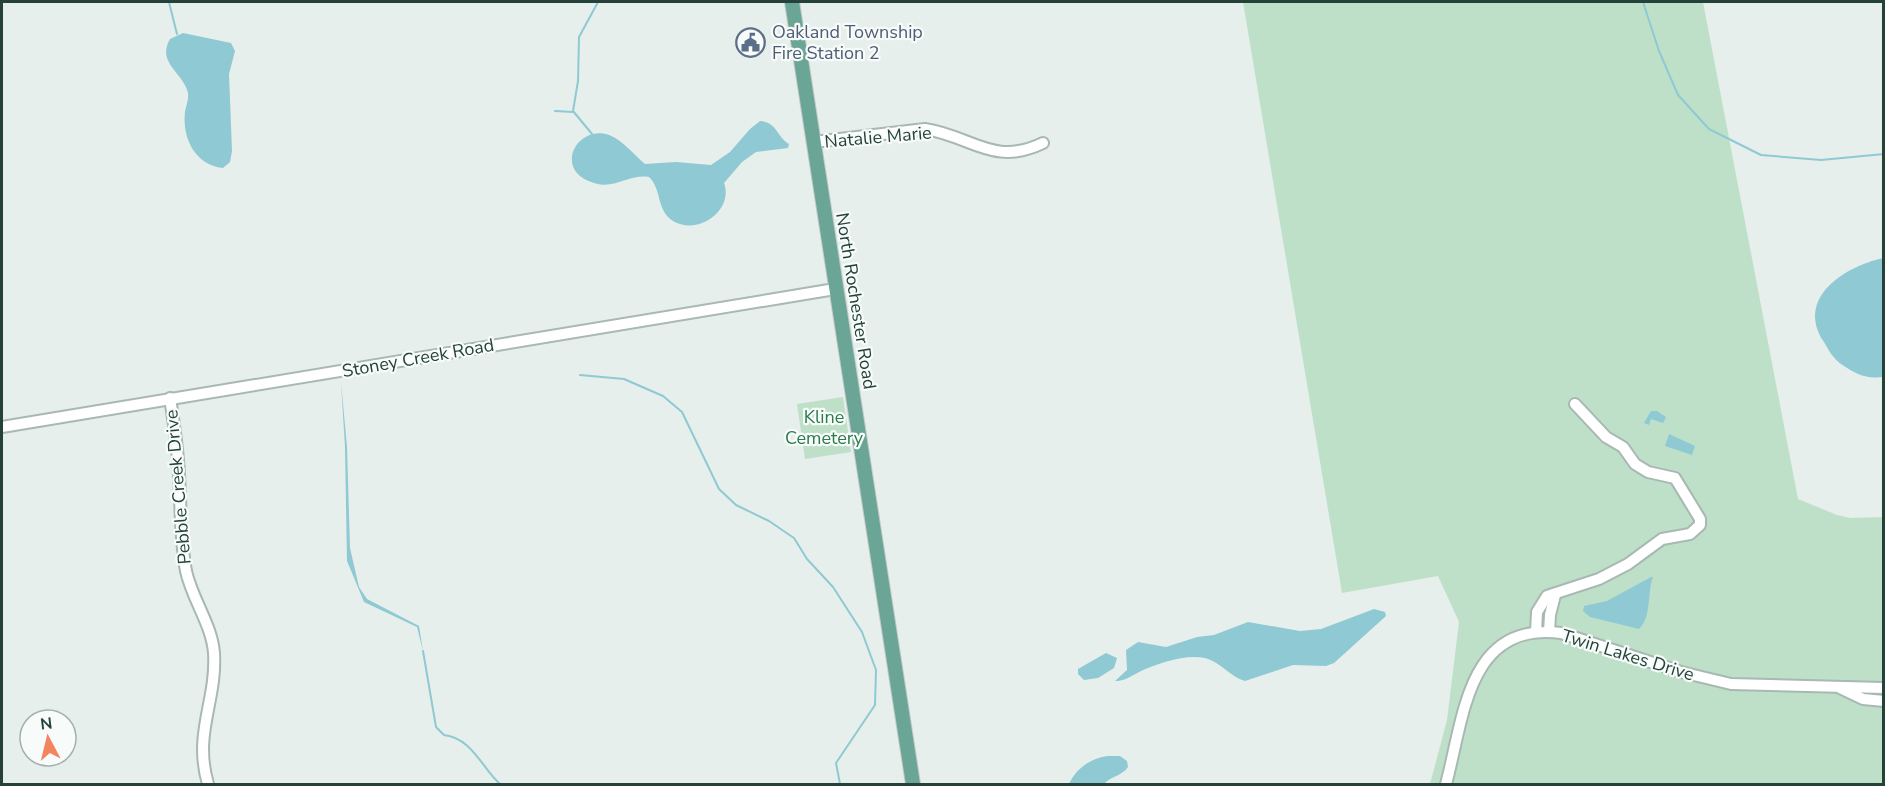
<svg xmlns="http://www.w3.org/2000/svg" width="1885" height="786" viewBox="0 0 1885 786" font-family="'Nunito Sans',sans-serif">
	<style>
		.green { fill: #bfe0c8 }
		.water { fill: #8ec9d4 }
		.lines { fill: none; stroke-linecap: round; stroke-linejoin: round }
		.stream { stroke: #8ec9d4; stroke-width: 2 }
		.minor-casing { stroke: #a8b8b2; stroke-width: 14 }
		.major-casing { stroke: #c2cac8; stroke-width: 16 }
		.minor { stroke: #fff; stroke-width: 10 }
		.major { stroke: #6aa596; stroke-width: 14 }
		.labels { text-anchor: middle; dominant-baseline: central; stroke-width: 4.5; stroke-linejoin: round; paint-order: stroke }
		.service-label { font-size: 18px; fill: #4e5e75; stroke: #f7fbf9; text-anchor: start }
		.street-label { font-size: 18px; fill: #24423a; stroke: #f7fbf9 }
		.park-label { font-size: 18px; fill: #2d7a4b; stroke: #f7fbf9 }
	</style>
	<rect width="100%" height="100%" fill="#e6efeb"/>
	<g class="green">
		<polygon points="1243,2 1703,2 1798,499 1837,515 1851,518 1883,517 1883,784 1430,784 1447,720 1459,622 1438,576 1342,593"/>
		<polygon points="843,397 851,452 805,459 797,404"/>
	</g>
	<g class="water">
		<path d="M183,33l48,10 4,8 -6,23 3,77 -2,11 -7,6c-28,-3 -41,-30 -38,-56 1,-6 4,-13 3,-19 -4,-20 -32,-30 -18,-54z"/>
		<path d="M760,121c17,1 17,16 29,23l-1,4 -32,4 -14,10 -18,21c10,27 -26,53 -51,38 -17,-11 -11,-32 -24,-44 -20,-3 -35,13 -55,6 -42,-12 -17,-59 15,-48 15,6 25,20 36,29l31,-2 35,3 19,-13 20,-23z"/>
		<path d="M1883,258v119c-18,2 -27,-3 -42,-13 -8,-6 -12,-13 -17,-22 -29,-44 20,-75 59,-84z"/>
		<polygon points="341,382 347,447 350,548 359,587 367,599 419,626 423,651 417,627 364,602 347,561 345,447"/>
		<polygon points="1651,411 1657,411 1666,417 1663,423 1651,419 1649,425 1644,423"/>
		<polygon points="1669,434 1695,446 1692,455 1665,446"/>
		<path d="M1651,577h2c-6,15 -1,40 -14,52l-49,-12 -7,-6 1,-5 23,-5z"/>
		<path d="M1374,609l11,3 1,4 -52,47 -8,3 -33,-1 -48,16c-15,-4 -24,-19 -40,-23 -20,-4 -46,5 -64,13 -8,4 -18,11 -26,10l12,-11 -1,-20 12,-8 28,5 31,-10 17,-2 34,-13 52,9 21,-2z"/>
		<polygon points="1106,653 1117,658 1114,668 1098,678 1084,680 1078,674 1078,669"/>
		<path d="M1107,756h13l7,5 1,6c-6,9 -17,9 -24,17h-35c7,-15 20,-25 38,-28z"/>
	</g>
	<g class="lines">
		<g class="stream">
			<polyline points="169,2 177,34"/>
			<polyline points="1643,2 1659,51 1678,95 1709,129 1761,155 1821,160 1884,154"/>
			<polyline points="555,111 573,112"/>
			<polyline points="592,134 573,111 578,81 579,37 598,2"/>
			<polyline points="580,375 624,379 663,396 682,412 719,489 736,505 769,521 794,538 807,559 833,587 862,632 876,670 875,705 836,763 840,784"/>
			<path d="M423,651l13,76 8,8c28,3 38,33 56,49"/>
		</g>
		<defs>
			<g id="minor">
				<path d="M814,142l111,-13c47,7 68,38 118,14"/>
				<path d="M170,398c4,26 8,51 9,77 2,33 1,64 7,96 6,28 26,54 28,82 3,48 -21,80 -6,131"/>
				<polyline points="2,427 835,289"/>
				<polyline points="1536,632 1537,612 1547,596 1599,579 1628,564 1662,539 1690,534 1700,525 1700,519 1675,478 1648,472 1635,464 1623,447 1606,437 1575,404"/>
				<polyline points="1549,632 1550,615 1555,595"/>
				<polyline points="1840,688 1863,699 1884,701"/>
				<path d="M1446,784c18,-66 21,-163 115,-151l120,39 50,12 153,4"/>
			</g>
			<polyline id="major" points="792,2 913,784"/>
		</defs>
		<use href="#minor" class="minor-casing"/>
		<use href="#major" class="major-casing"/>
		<use href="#minor" class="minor"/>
		<use href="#major" class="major"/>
	</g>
	<defs>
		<symbol id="civic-ring" viewBox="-11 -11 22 22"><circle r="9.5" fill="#f7fbf9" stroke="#5c6f8a" stroke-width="1.5"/><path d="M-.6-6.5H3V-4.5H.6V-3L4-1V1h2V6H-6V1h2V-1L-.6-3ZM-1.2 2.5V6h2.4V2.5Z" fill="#5c6f8a"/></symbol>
	</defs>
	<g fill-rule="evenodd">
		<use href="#civic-ring" x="734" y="26" width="33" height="33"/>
	</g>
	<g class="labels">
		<g class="service-label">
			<text x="772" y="32">Oakland Township<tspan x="772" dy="21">Fire Station 2</tspan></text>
		</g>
		<g class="street-label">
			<text transform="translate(878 137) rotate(-5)">Natalie Marie</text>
			<text transform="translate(856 301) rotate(81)">North Rochester Road</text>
			<text transform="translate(418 358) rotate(-10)">Stoney Creek Road</text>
			<text transform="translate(178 487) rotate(-95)">Pebble Creek Drive</text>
			<text transform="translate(1628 655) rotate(17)">Twin Lakes Drive</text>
		</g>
		<g class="park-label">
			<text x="824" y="417">Kline<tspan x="824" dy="21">Cemetery</tspan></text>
		</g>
	</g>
	<rect width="1885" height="786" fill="none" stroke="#24423a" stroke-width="6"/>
	<g transform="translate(48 738) rotate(353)"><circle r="28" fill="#f7fbf9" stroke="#a3b1ad" stroke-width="1.5"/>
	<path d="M0-4.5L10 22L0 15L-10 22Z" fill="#f4845f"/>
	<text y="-9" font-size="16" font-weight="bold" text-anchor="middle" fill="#24423a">N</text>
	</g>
</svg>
